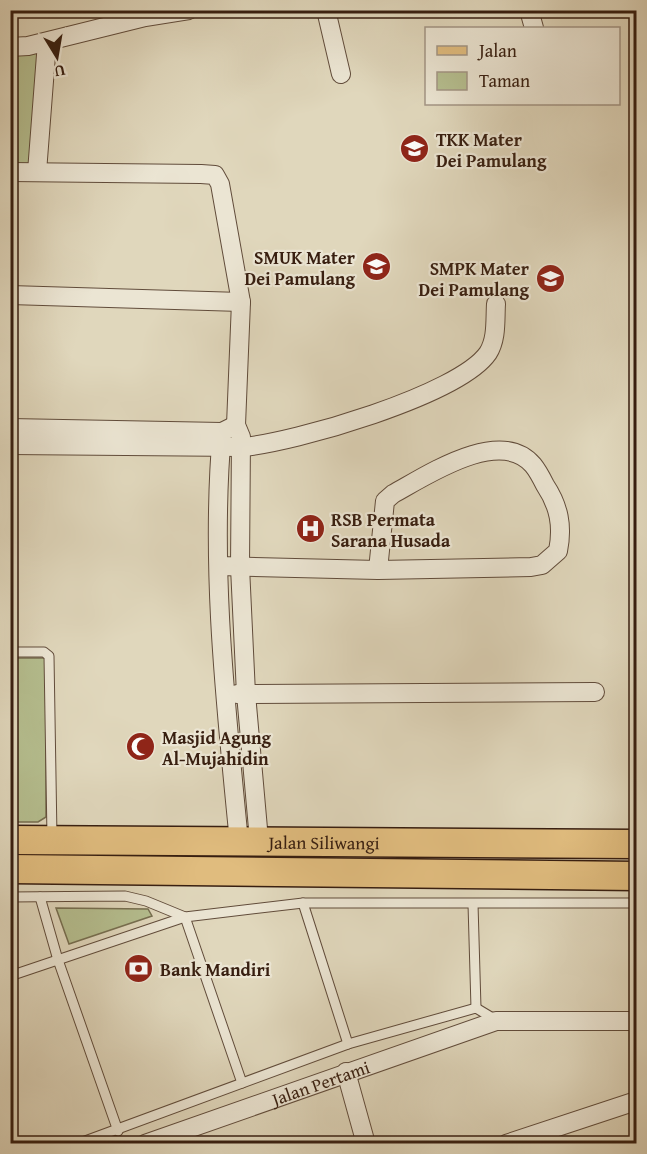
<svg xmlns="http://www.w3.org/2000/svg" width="647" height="1154" viewBox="0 0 647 1154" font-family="'Gentium Book Plus',serif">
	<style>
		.green { fill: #b5be8f; stroke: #766e50; stroke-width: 1.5 }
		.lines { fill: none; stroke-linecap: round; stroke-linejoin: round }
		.lane-casing { stroke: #614c3b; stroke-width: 11 }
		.street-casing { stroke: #614c3b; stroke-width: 20 }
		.primary-casing { stroke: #371e10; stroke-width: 31 }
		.lane { stroke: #ebe5d3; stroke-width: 9 }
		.street { stroke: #ebe5d3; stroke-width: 18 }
		.primary { stroke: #e0bc7e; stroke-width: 28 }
		.labels { text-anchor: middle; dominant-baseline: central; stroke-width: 4.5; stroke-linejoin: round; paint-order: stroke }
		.poi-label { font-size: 18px; font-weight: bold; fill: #371e10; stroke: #ebe5d3; text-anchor: start }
		.street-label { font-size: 18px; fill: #371e10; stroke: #ebe5d3 }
	</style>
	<rect width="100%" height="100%" fill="#e0d7bc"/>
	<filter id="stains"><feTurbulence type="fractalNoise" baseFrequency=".00333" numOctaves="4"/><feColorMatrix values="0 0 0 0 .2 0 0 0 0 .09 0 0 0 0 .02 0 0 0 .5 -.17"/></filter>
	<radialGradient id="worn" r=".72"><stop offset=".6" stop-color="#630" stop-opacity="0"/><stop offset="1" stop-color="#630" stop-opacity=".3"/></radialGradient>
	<g class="green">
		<polygon points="47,42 37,172 11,172 11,44"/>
		<polygon points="10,658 46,658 46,817 38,822 11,822"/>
		<polygon points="56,908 148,909 152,916 69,944"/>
	</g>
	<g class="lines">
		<defs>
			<g id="lane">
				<polyline points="10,652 44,652 49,656 52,837"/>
				<polyline points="10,897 125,896 146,901 185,917 303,903 636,903"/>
				<polyline points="40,897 58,960 118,1131"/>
				<polyline points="303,903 348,1044"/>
				<polyline points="473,904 476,1008"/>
				<polyline points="10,976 185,917 242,1083"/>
				<polyline points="77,1144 348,1044 476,1008 496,1020"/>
			</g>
			<g id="street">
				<polyline points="326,10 341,74"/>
				<polyline points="529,10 534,28"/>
				<polyline points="10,47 28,46 145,17 189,10"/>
				<polyline points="10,172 201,174 215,175 220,184 241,302 236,425 241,437 240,567 246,694 259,840"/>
				<polyline points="37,172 47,42"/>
				<polyline points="10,295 241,302"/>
				<path d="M236,425l-14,7c-12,136 4,275 17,410"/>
				<polyline points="10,428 222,432"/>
				<path d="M10,445l232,2c51,-4 217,-52 246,-94 9,-14 7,-33 8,-49"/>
				<path d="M219,566l159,4 153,-3 11,-2 16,-14c5,-25 1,-45 -13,-66 -3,-6 -7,-14 -12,-20 -33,-39 -107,11 -140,29l-8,7 -7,69"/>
				<polyline points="237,694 595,692"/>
				<polyline points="346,1072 366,1144"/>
				<path id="s1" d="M145,1144l351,-123h140"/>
				<polyline points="506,1144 636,1101"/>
			</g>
			<g id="primary">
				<path id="s2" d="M10,840l626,4"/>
				<polyline points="10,869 636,876"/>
			</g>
		</defs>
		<use href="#lane" class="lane-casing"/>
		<use href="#street" class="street-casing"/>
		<use href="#primary" class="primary-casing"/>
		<use href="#lane" class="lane"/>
		<use href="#street" class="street"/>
		<use href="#primary" class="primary"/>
	</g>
	<defs>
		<symbol id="school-disc" viewBox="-11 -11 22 22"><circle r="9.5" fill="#8f2418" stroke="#ebe5d3"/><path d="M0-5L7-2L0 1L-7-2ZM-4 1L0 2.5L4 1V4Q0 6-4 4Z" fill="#fff"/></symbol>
		<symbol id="hospital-disc" viewBox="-11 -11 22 22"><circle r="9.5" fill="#8f2418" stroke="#ebe5d3"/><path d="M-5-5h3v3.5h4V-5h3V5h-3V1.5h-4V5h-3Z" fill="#fff"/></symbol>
		<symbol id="mosque-disc" viewBox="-11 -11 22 22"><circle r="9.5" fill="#8f2418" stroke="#ebe5d3"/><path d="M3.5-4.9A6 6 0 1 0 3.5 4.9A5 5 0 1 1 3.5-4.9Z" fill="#fff"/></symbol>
		<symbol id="bank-disc" viewBox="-11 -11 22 22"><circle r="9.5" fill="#8f2418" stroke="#ebe5d3"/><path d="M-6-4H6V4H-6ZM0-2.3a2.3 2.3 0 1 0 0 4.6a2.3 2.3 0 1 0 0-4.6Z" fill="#fff"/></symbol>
	</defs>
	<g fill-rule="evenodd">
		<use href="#school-disc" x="398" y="132" width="33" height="33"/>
		<use href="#school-disc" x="360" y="250" width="33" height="33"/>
		<use href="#school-disc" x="534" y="262" width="33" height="33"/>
		<use href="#hospital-disc" x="294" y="512" width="33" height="33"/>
		<use href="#mosque-disc" x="124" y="730" width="33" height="33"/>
		<use href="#bank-disc" x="122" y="952" width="33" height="33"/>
	</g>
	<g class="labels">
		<g class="poi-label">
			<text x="436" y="139">TKK Mater<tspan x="436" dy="21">Dei Pamulang</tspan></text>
			<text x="355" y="257" text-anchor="end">SMUK Mater<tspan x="355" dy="21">Dei Pamulang</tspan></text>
			<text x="529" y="268" text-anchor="end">SMPK Mater<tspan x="529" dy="21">Dei Pamulang</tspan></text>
			<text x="331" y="519">RSB Permata<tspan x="331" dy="21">Sarana Husada</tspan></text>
			<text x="162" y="737">Masjid Agung<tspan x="162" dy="21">Al-Mujahidin</tspan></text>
			<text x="160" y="969">Bank Mandiri</text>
		</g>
		<g class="street-label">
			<text stroke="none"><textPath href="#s2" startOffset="314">Jalan Siliwangi</textPath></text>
			<text stroke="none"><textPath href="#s1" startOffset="186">Jalan Pertami</textPath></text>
		</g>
	</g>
	<rect width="647" height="1154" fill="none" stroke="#e0d7bc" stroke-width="36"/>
	<rect x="12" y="12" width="623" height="1130" fill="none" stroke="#371e10" stroke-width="3"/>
	<rect x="18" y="18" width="611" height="1118" fill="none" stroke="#371e10" stroke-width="1.5"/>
	<rect x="425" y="27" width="195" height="78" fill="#ebe5d3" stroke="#a39585" stroke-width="1.5"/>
	<rect x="437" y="46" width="30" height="9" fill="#e0bc7e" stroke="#a39585" stroke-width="1.5"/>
	<text x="479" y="57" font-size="18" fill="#371e10">Jalan</text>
	<rect x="437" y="72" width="30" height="18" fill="#b5be8f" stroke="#a39585" stroke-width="1.5"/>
	<text x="479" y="87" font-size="18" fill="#371e10">Taman</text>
	<g transform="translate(57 57) rotate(169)" stroke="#ebe5d3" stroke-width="4.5" paint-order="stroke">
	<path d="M0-4.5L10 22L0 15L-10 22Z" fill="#371e10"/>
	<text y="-9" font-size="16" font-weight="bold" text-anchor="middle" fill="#371e10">U</text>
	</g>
	<rect width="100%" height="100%" filter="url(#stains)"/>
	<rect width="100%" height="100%" fill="url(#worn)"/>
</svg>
